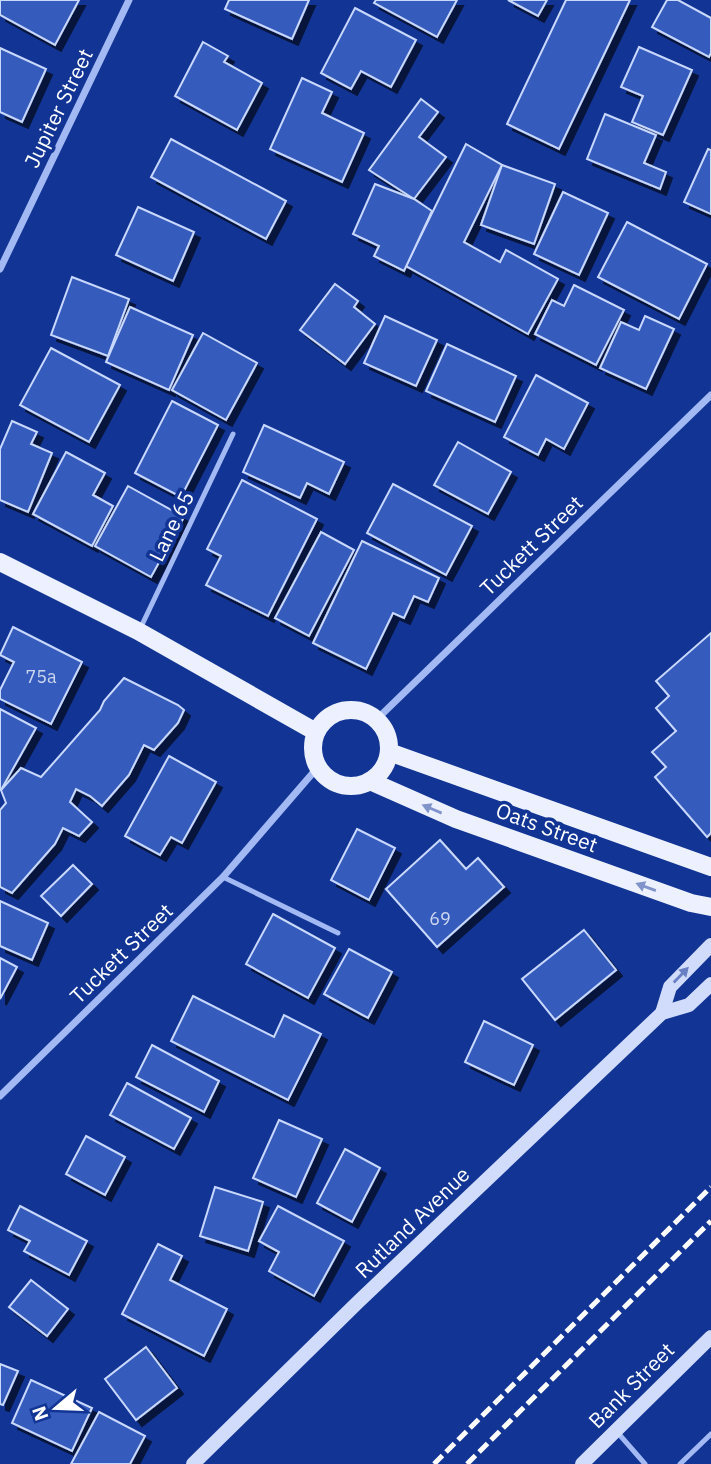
<svg xmlns="http://www.w3.org/2000/svg" width="711" height="1464" viewBox="0 0 711 1464" font-family="'IBM Plex Sans',sans-serif">
	<style>
		.building { fill: #365bbc; stroke: #c9d8fd; stroke-width: 2; filter: url(#shadow) }
		.lines { fill: none; stroke-linecap: round; stroke-linejoin: round }
		.lane { stroke: #a2b9f3; stroke-width: 5 }
		.street { stroke: #a2b9f3; stroke-width: 7 }
		.secondary { stroke: #d1dcfc; stroke-width: 14 }
		.primary { stroke: #edf1ff; stroke-width: 18 }
		.rail { stroke: #fff; stroke-width: 5; stroke-dasharray: 12 5; stroke-linecap: butt }
		.oneway { fill: #8093ca }
		.oneway2 { fill: #6880c3 }
		.labels { text-anchor: middle; dominant-baseline: central; stroke-width: 7; stroke-linejoin: round; paint-order: stroke }
		.number-label { font-size: 18px; fill: #cdd6ee }
		.street-label { font-size: 21px; fill: #fff; stroke: #123595 }
	</style>
	<defs>
		<filter id="shadow"><feDropShadow dx="6" dy="6" stdDeviation="0" flood-color="#0009"/></filter>
	</defs>
	<rect width="100%" height="100%" fill="#123595"/>
	<g class="building">
		<polygon points="0,0 79,0 55,45 0,15"/>
		<polygon points="229,0 309,0 292,39 225,9"/>
		<polygon points="376,0 457,0 437,37 374,3"/>
		<polygon points="508,0 547,0 538,16"/>
		<polygon points="566,0 630,0 559,149 507,124"/>
		<polygon points="667,0 678,0 711,18 711,53 709,57 652,27"/>
		<polygon points="355,8 416,40 391,87 361,71 351,89 321,73"/>
		<polygon points="203,42 228,56 224,62 262,83 237,130 175,96"/>
		<polygon points="639,47 692,70 663,135 632,122 643,96 621,87"/>
		<polygon points="0,48 46,69 22,122 0,112"/>
		<polygon points="302,78 332,92 322,113 364,133 342,182 270,149"/>
		<polygon points="421,99 438,112 419,137 446,157 414,199 369,170"/>
		<polygon points="605,114 656,135 644,163 666,172 660,189 587,159"/>
		<polygon points="171,139 286,201 266,239 151,177"/>
		<polygon points="466,144 502,165 464,242 500,262 506,250 558,279 528,334 406,266"/>
		<polygon points="708,149 711,150 711,214 684,202"/>
		<polygon points="502,165 555,184 534,244 481,225"/>
		<polygon points="375,184 414,199 432,211 404,271 374,256 379,246 353,234"/>
		<polygon points="563,192 608,213 579,275 534,254"/>
		<polygon points="138,207 194,232 173,281 116,255"/>
		<polygon points="627,222 707,264 679,319 598,277"/>
		<polygon points="72,277 129,299 108,356 51,335"/>
		<polygon points="335,284 358,301 354,307 375,324 345,364 300,330"/>
		<polygon points="574,285 624,310 596,365 535,334 552,300 564,306"/>
		<polygon points="130,307 193,335 169,390 106,362"/>
		<polygon points="385,316 437,340 416,386 364,363"/>
		<polygon points="645,316 674,329 646,389 600,368 621,322 639,330"/>
		<polygon points="203,333 257,363 226,420 172,390"/>
		<polygon points="447,344 516,376 495,422 426,391"/>
		<polygon points="51,348 120,385 89,442 20,405"/>
		<polygon points="536,375 588,403 564,449 546,439 538,455 504,437"/>
		<polygon points="172,401 218,425 181,497 135,473"/>
		<polygon points="12,421 37,432 31,444 52,453 28,512 0,500 0,449"/>
		<polygon points="264,425 344,462 329,494 307,483 300,498 243,472"/>
		<polygon points="458,442 511,472 488,514 434,485"/>
		<polygon points="66,452 105,473 93,495 113,506 92,546 33,514"/>
		<polygon points="242,480 317,519 268,616 206,585 221,556 207,549"/>
		<polygon points="393,484 472,526 446,575 367,533"/>
		<polygon points="128,486 184,517 151,577 95,546"/>
		<polygon points="321,532 354,550 309,636 275,618"/>
		<polygon points="362,541 439,578 428,602 414,596 404,618 393,613 366,669 313,643"/>
		<polygon points="13,627 82,662 51,724 0,699 0,690 14,662 0,655"/>
		<polygon points="711,633 711,833 707,837 655,777 666,767 652,752 676,731 656,708 669,696 656,681"/>
		<polygon points="124,678 178,705 184,710 178,723 154,750 144,745 129,775 102,806 90,796 76,789 70,802 92,822 79,836 63,828 55,844 12,893 0,887 0,810 6,803 1,790 21,768 41,777 100,710 104,701"/>
		<polygon points="0,709 36,728 1,790 0,790"/>
		<polygon points="169,756 216,782 182,843 171,837 160,855 125,836"/>
		<polygon points="357,829 395,848 369,900 331,880"/>
		<polygon points="440,840 466,869 478,858 504,887 437,947 386,889"/>
		<polygon points="73,865 92,884 61,916 41,896"/>
		<polygon points="0,901 48,923 32,960 0,946"/>
		<polygon points="273,914 335,948 308,998 246,964"/>
		<polygon points="584,930 616,970 555,1020 522,979"/>
		<polygon points="349,949 392,972 368,1018 324,994"/>
		<polygon points="0,958 17,967 0,999"/>
		<polygon points="193,996 274,1037 284,1015 321,1034 288,1100 171,1041"/>
		<polygon points="484,1021 533,1045 514,1085 465,1062"/>
		<polygon points="152,1045 219,1081 204,1112 136,1077"/>
		<polygon points="127,1083 191,1118 174,1149 110,1115"/>
		<polygon points="279,1120 322,1139 296,1197 253,1178"/>
		<polygon points="86,1136 125,1157 105,1195 66,1174"/>
		<polygon points="345,1149 380,1168 352,1222 317,1203"/>
		<polygon points="215,1187 263,1202 248,1251 200,1236"/>
		<polygon points="20,1206 87,1241 69,1275 24,1251 30,1241 8,1230"/>
		<polygon points="278,1206 344,1241 314,1296 269,1271 279,1252 259,1241"/>
		<polygon points="158,1244 182,1256 170,1280 227,1309 204,1356 122,1314"/>
		<polygon points="31,1280 68,1309 47,1336 9,1307"/>
		<polygon points="146,1347 177,1388 136,1420 105,1379"/>
		<polygon points="0,1364 18,1371 3,1405 0,1404"/>
		<polygon points="31,1380 92,1408 72,1451 12,1423"/>
		<polygon points="99,1412 145,1436 130,1464 71,1464"/>
	</g>
	<g class="lines">
		<g class="lane">
			<polyline points="140,629 233,434"/>
			<polyline points="223,877 338,933"/>
			<polyline points="618,1433 645,1464"/>
			<polyline points="680,1464 711,1434"/>
		</g>
		<g class="street">
			<polyline points="0,269 129,0"/>
			<polyline points="376,720 711,395"/>
			<polyline points="0,1096 223,877 318,767"/>
		</g>
		<g class="secondary">
			<polyline points="662,1013 670,987 711,945"/>
			<polyline points="193,1464 358,1302 662,1013 689,1005 711,984"/>
			<polyline points="582,1464 711,1337"/>
		</g>
		<g class="primary">
			<polyline points="0,562 138,631 316,732"/>
			<circle cx="351" cy="748" r="38"/>
			<polyline points="389,752 711,867"/>
			<polyline points="370,781 456,819 691,903 711,907"/>
		</g>
		<g class="rail">
			<polyline points="434,1464 711,1187"/>
			<polyline points="467,1464 711,1221"/>
		</g>
	</g>
	<defs><path id="oneway-solid" d="M-6-.8H1V-3.2L6.5 0L1 3.2V.8H-6Z" transform="scale(1.75)"/></defs>
	<g class="oneway">
		<use href="#oneway-solid" transform="translate(432 809) rotate(-157)"/>
		<use href="#oneway-solid" transform="translate(646 887) rotate(-160)"/>
	</g>
	<use class="oneway2" href="#oneway-solid" transform="translate(681 975) rotate(-46)"/>
	<g class="labels">
		<g class="number-label">
			<text x="41" y="676">75a</text>
			<text x="440" y="918">69</text>
		</g>
		<g class="street-label">
			<text transform="translate(58 108) rotate(-64)">Jupiter Street</text>
			<text transform="translate(171 526) rotate(-64)">Lane 65</text>
			<text transform="translate(531 545) rotate(-44)">Tuckett Street</text>
			<text transform="translate(547 827) rotate(20)">Oats Street</text>
			<text transform="translate(121 953) rotate(-44)">Tuckett Street</text>
			<text transform="translate(412 1222) rotate(-44)">Rutland Avenue</text>
			<text transform="translate(631 1385) rotate(-45)">Bank Street</text>
		</g>
	</g>
	<g transform="translate(56 1408) rotate(251)" stroke="#123595" stroke-width="5" paint-order="stroke">
	<path d="M0-5L12 26L0 18L-12 26Z" fill="#ffffff"/>
	<text y="-10" font-size="19" font-weight="bold" text-anchor="middle" fill="#ffffff">N</text>
	</g>
</svg>
